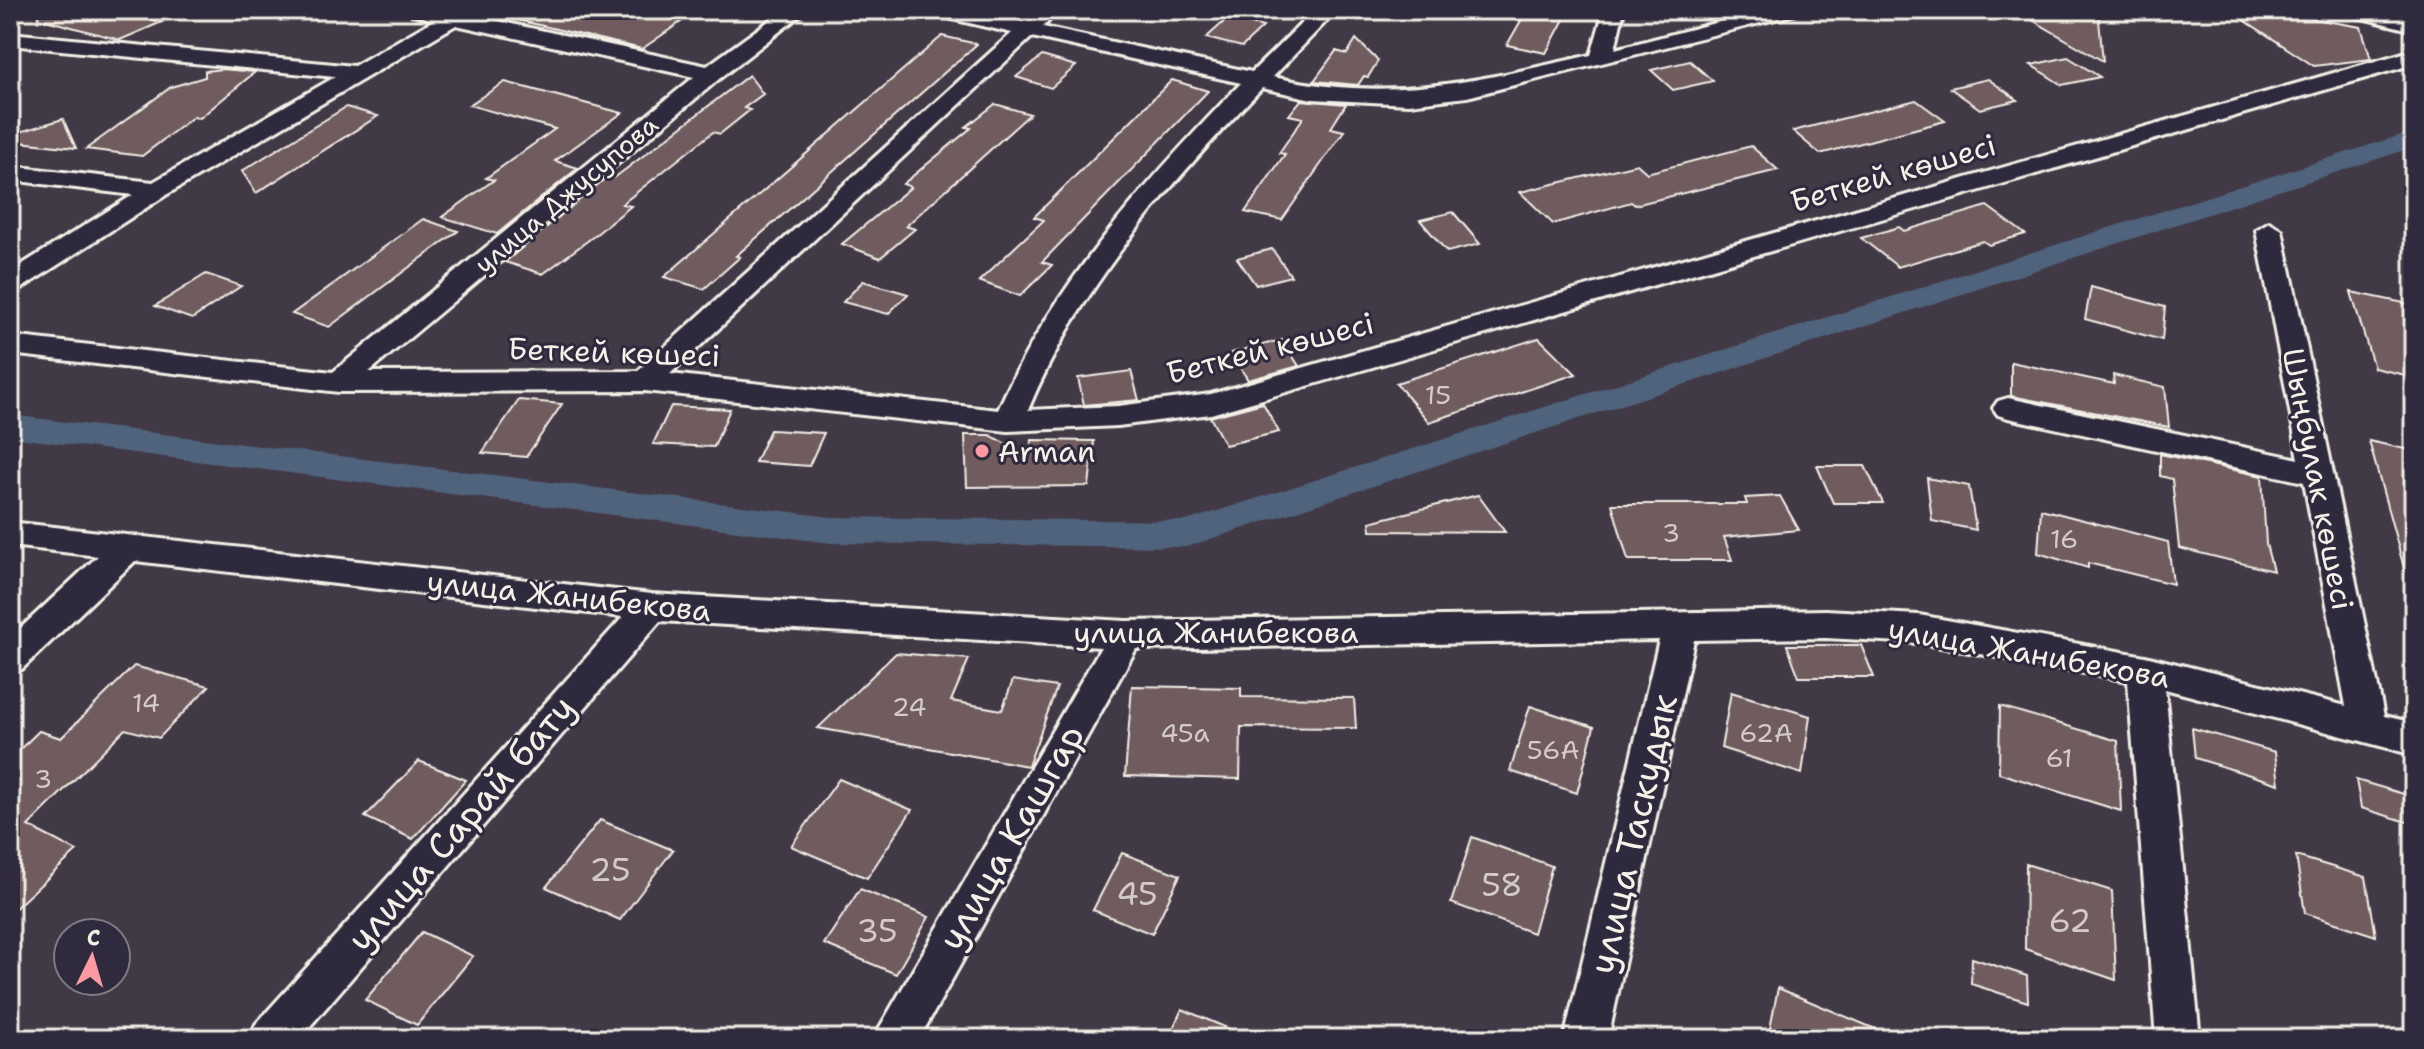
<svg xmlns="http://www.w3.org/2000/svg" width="2424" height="1049" viewBox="0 0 2424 1049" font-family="'Shantell Sans',sans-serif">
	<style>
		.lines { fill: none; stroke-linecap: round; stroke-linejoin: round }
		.canal { fill: #50647b; fill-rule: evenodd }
		.building { fill: #705c5e; stroke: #f4f1e8; stroke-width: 2 }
		.street-casing { stroke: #f4f1e8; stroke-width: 6 }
		.street { fill: #2f2a3d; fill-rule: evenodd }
		.poi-dot { fill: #ff9aa2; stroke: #2f2a3d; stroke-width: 3 }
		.labels { text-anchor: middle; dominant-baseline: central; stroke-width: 6; stroke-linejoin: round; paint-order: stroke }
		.far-street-label { font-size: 26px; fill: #f4f1e8; stroke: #2f2a3d }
		.number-label { font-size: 26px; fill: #d3ccc6 }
		.street-label { font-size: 30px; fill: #f4f1e8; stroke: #2f2a3d }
		.poi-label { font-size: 30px; fill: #f4f1e8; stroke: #2f2a3d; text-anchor: start }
		.near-number-label { font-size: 32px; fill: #d3ccc6 }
		.near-street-label { font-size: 36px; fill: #f4f1e8; stroke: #2f2a3d }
	</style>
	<rect width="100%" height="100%" fill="#423947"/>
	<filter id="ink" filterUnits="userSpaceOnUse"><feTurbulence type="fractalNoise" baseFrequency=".0125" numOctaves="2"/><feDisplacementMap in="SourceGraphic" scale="16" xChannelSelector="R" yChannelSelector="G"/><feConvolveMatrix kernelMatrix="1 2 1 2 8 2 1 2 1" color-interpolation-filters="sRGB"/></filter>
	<g filter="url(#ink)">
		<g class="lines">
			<polygon class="canal" points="2414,131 2414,147 1186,547 831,543 10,437 10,415 831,517 1186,521"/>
		</g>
		<g class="building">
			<polygon points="39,10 115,10 162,22 120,40 38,18"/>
			<polygon points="515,10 698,10 642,49 513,19"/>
			<polygon points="1527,10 1569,10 1546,53 1507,45"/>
			<polygon points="2015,10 2098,10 2103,61"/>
			<polygon points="2229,10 2261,10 2361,27 2371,59 2314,66"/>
			<polygon points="1228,18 1263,27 1242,47 1206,38"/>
			<polygon points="942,36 977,44 736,256 740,257 704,289 664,277"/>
			<polygon points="1356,39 1378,61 1368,77 1364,76 1358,85 1314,81 1336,51 1347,54"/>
			<polygon points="1042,56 1076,66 1051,88 1016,77"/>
			<polygon points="2068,57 2100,77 2062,85 2031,65"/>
			<polygon points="1690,61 1713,81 1673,90 1651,70"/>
			<polygon points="222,69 255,72 200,118 193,117 142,156 86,149 171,87 205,77 205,71"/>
			<polygon points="749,75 763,94 744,108 750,110 720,134 713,132 622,204 631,206 594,236 543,274 505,262 608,176 614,178 626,169"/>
			<polygon points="1988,79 2018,100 1980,109 1950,88"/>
			<polygon points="1172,80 1208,91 1042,262 1052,265 1020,296 979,281 1044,220 1034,217"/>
			<polygon points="505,82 622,113 555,161 578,168 497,234 442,217 494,180 486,178 555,129 469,105"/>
			<polygon points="1301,100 1346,104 1331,128 1344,131 1282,220 1245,212 1285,154 1279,153 1303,118 1289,115"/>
			<polygon points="1916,100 1945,121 1820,154 1793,131"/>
			<polygon points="995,104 1030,114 906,226 915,229 880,258 842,244 911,187 903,184 971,128 966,127"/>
			<polygon points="346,107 378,116 256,193 242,171"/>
			<polygon points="63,119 76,148 10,141 10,135"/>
			<polygon points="1751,146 1778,170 1635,205 1631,202 1553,224 1520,192 1637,164 1647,173"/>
			<polygon points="1987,206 2025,234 1989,245 1983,241 1898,267 1861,238 1899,227 1904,231"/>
			<polygon points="1453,212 1480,244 1447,252 1420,220"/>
			<polygon points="423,219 458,231 329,327 292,314"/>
			<polygon points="1272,249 1291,276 1256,285 1237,258"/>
			<polygon points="206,274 241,286 192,319 155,306"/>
			<polygon points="863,281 908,294 888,314 843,302"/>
			<polygon points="2091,287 2165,307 2162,340 2085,319"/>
			<polygon points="2351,292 2414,305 2414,377 2374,368"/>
			<polygon points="1539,338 1576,374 1429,422 1396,383"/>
			<polygon points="1282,340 1299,366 1248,380 1231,353"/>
			<polygon points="2011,362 2114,384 2113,375 2165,387 2169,427 2011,396"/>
			<polygon points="1131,371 1139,400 1084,405 1078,378"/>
			<polygon points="519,400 562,404 526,457 482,453"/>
			<polygon points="1263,403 1279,432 1225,445 1210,417"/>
			<polygon points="671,406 730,409 714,447 653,444"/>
			<polygon points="770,430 824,433 809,466 755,462"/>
			<polygon points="965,435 990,435 1029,457 1032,440 1094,441 1089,486 967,487"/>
			<polygon points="2369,441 2414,451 2414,574 2406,575"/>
			<polygon points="2160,454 2262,476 2266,544 2273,571 2179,548 2172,479 2160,476"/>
			<polygon points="1817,466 1865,466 1883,503 1833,503"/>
			<polygon points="1927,478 1969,486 1976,530 1932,521"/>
			<polygon points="1478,495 1505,532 1371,531 1370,522"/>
			<polygon points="1780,496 1799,530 1724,537 1732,560 1628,560 1612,504 1747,504 1745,498"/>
			<polygon points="2041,509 2168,542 2173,584 2088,563 2088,568 2038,553"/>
			<polygon points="1787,645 1861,645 1874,677 1799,677"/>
			<polygon points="896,653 969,659 951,701 1002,710 1013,680 1057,687 1028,766 818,728"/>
			<polygon points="134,666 209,686 159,738 125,729 28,826 77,851 10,913 10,759 39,731 61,738"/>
			<polygon points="1132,686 1241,688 1241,697 1354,698 1356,728 1241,727 1240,779 1125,776"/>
			<polygon points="1731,692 1810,716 1802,774 1721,748"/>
			<polygon points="1530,706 1594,727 1577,793 1510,771"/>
			<polygon points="2000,706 2118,741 2121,811 1999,773"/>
			<polygon points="2192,728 2275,752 2279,784 2195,758"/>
			<polygon points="419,761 466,780 413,839 365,817"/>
			<polygon points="839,779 912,810 867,878 791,846"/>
			<polygon points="2356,780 2414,797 2414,824 2361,808"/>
			<polygon points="600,820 673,850 620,920 546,887"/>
			<polygon points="1472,837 1552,866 1533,933 1451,903"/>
			<polygon points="1122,853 1180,875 1152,934 1093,910"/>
			<polygon points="2296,856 2366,877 2376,936 2305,913"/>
			<polygon points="2026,864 2112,891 2116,980 2025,949"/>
			<polygon points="860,889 929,917 896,974 824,944"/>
			<polygon points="422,932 473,956 417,1025 365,1000"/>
			<polygon points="1972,958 2027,976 2028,1002 1971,984"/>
			<polygon points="1778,988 1899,1039 1768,1039"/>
			<polygon points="1182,1009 1253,1039 1168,1039"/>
		</g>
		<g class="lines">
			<defs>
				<g id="street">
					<path d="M408,10h39l260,56 77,-56h23l-88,69 -350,293 269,-1 374,-338 -81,-19 -3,-4h39l56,12 14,-12h22l-16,17 209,45 63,-62h22l-64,67c119,26 203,4 318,-22l13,-45h20l-9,39 150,-39h34l-3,4 -329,83 -58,7 -97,-5 -50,-11c-92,95 -183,199 -234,322l90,-4 93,-12 1203,-344v14l-1203,350 -93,12 -110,5 -363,-40 -306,1 -329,-38v-18l323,36 361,-295 -238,-52 -290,170 -147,95 -9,2v-20l123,-77 -123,-15v-14l143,16 182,-105 -325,-32v-12l344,33 80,-46 -23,-6zM1032,37l209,46c-94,98 -188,201 -243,327l-328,-36z"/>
					<polygon points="2343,10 2379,10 2414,19 2414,31 2346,14"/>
					<polygon points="2269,222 2282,230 2384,716 2414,723 2414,755 2165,689 2200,1039 2156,1039 2128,681 1919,643 1826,638 1694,640 1608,1039 1564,1039 1659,640 1136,649 919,1039 873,1039 1101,647 660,621 299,1039 249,1039 256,1024 623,617 135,561 22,669 10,673 10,638 98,556 10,546 10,522 652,594 1126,621 1826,610 1919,615 2145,656 2346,706 2304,482 2008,418 1998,415 1993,408 1998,401 2008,398 2299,459 2256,230"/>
				</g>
			</defs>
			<use href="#street" class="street-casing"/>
			<use href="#street" class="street"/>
		</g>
	</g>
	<circle class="poi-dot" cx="982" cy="451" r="8"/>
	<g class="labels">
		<g class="far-street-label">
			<text transform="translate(566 194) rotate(-40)">улица Джусупова</text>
		</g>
		<g class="number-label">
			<text x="1438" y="394">15</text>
			<text x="1671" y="532">3</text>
			<text x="2064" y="538">16</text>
			<text x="146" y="702">14</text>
			<text x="909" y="706">24</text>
			<text x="1185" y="732">45а</text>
			<text x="1766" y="732">62А</text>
			<text x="1553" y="749">56А</text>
			<text x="2059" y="757">61</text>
			<text x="43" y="778">3</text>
		</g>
		<g class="street-label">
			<text transform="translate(1893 173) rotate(-16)">Беткей көшесі</text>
			<text transform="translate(1270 348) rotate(-14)">Беткей көшесі</text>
			<text transform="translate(614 352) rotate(2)">Беткей көшесі</text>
			<text transform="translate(2318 479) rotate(79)">Шыңбулак көшесі</text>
			<text transform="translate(569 596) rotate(6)">улица Жанибекова</text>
			<text x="1216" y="632">улица Жанибекова</text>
			<text transform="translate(2029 653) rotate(10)">улица Жанибекова</text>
		</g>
		<g class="poi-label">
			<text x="998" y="451">Arman</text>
		</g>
		<g class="near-number-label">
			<text x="610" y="869">25</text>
			<text x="1502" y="884">58</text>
			<text x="1137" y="893">45</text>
			<text x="2070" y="920">62</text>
			<text x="877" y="930">35</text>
		</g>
		<g class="near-street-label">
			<text transform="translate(461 823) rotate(-49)">улица Сарай бату</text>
			<text transform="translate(1633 834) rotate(-77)">улица Таскудык</text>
			<text transform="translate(1011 837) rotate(-60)">улица Кашгар</text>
		</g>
	</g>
	<rect width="2424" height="1049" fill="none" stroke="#2f2a3d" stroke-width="40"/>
	<rect x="20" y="20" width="2384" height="1009" fill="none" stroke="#f4f1e8" stroke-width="3" filter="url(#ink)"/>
	<g transform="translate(92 957) rotate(5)"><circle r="38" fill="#2f2a3d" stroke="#7e7a81" stroke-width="2"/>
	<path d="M0-6L14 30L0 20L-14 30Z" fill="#ff9aa2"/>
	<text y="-12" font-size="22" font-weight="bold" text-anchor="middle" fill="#f4f1e8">С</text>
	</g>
</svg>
